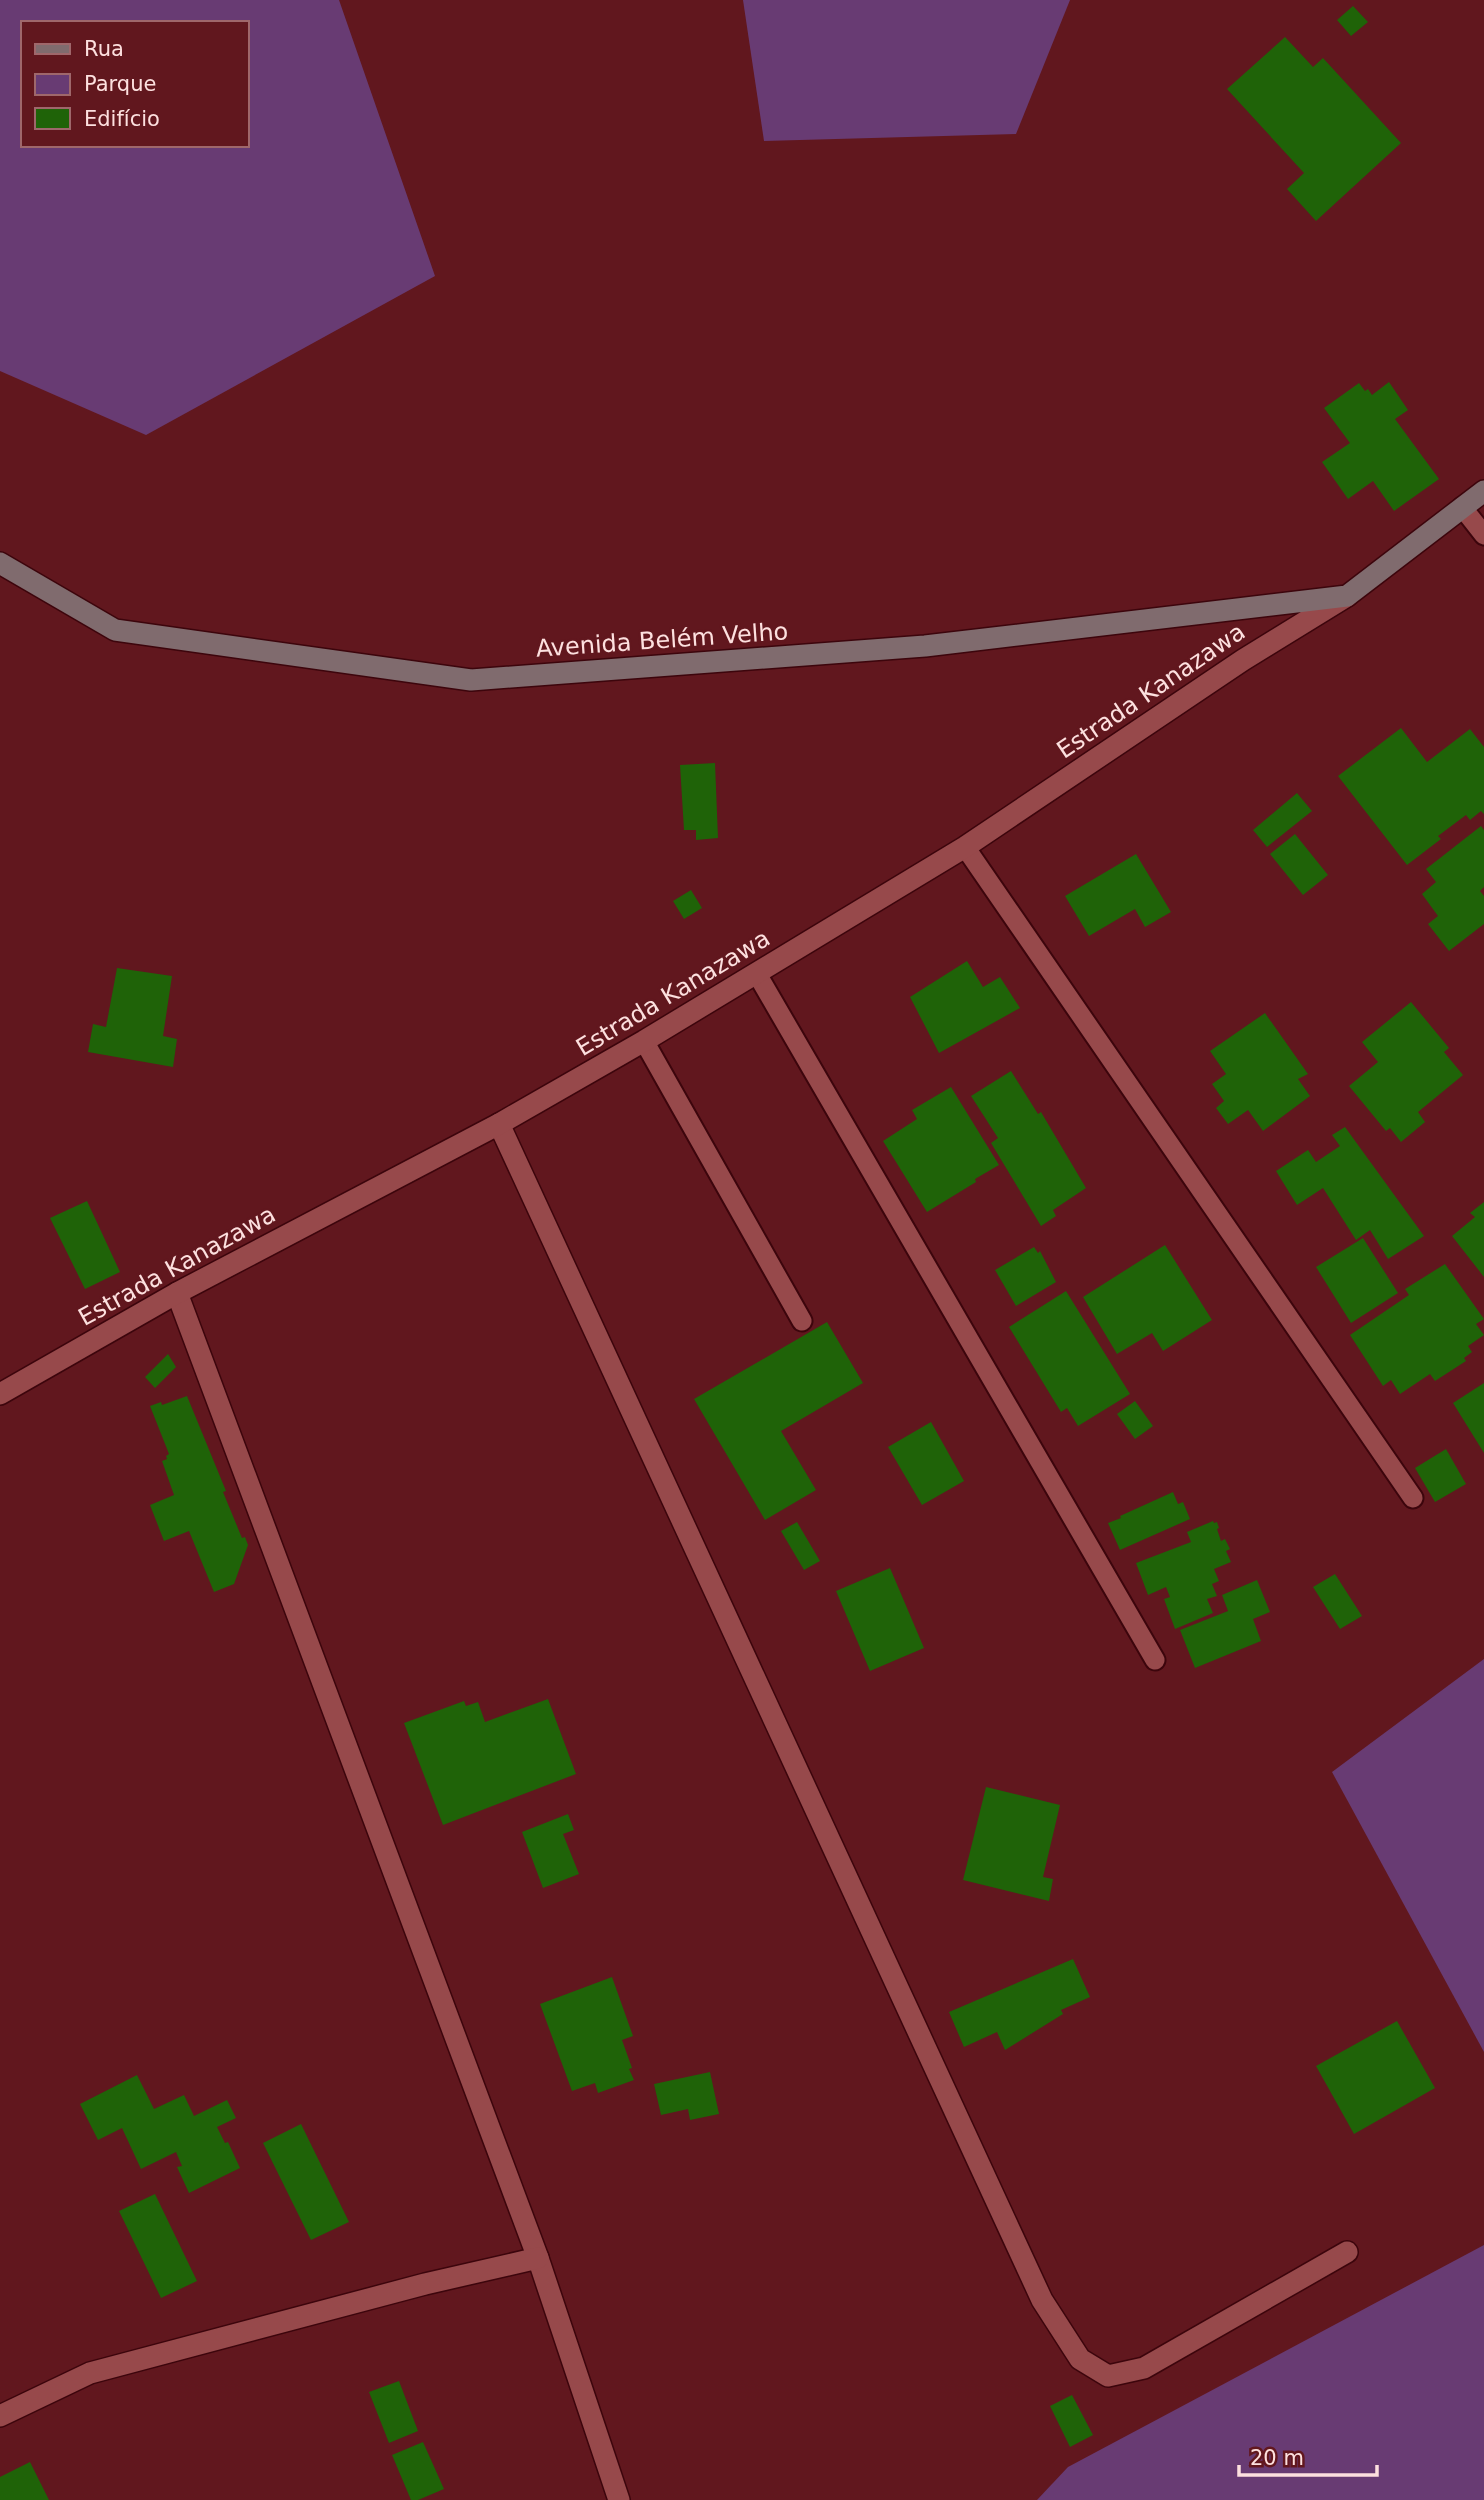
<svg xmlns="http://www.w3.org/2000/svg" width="1484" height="2500" viewBox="0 0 1484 2500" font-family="'DejaVu Sans',sans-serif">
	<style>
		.green { fill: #683b73; fill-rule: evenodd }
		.building { fill: #1f6308 }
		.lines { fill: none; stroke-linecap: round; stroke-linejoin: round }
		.lane-casing { stroke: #3c050c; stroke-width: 23 }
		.street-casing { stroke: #3c050c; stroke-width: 24 }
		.secondary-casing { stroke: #3c050c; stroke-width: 24 }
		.lane { stroke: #97494b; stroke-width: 19 }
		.street { stroke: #97494b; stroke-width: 21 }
		.secondary { stroke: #806b6e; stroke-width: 21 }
		.labels { text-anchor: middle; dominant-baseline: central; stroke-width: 5; stroke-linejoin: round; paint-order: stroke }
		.street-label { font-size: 24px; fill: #fde0df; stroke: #61171e }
	</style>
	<rect width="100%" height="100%" fill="#61171e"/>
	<g class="green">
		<path d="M0,0h339l96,276 -289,159 -146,-64zM23,23h224v122h-224z"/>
		<polygon points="743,0 1070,0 1016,134 764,141"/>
		<polygon points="1484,1659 1484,2052 1332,1772"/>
		<polygon points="1484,2245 1484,2500 1037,2500 1068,2467"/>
	</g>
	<g class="building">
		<polygon points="1353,6 1368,22 1351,36 1337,20"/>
		<polygon points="1285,37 1313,67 1323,58 1401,143 1316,221 1287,189 1304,173 1227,89"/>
		<polygon points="1389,382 1408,410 1395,419 1439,479 1394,511 1373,481 1348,499 1322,462 1350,443 1324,408 1359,383 1365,391 1368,389 1372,395"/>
		<polygon points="1401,728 1427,762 1470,729 1484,747 1484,814 1481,811 1470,820 1466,815 1438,836 1441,839 1407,865 1338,776"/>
		<polygon points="715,763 718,838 696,840 696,830 684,830 680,765"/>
		<polygon points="1297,793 1312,811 1267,847 1253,830"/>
		<polygon points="1481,826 1484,830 1484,887 1480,891 1484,896 1484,924 1449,951 1428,924 1438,916 1422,894 1436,882 1426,869"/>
		<polygon points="1295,834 1328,875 1303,895 1270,854"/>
		<polygon points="1136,854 1171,912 1145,927 1135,909 1089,936 1065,896"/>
		<polygon points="691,890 702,908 684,919 673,901"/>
		<polygon points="967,961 983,987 1000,977 1020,1008 939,1053 910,997"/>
		<polygon points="117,968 172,976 163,1036 177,1039 173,1067 88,1052 93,1024 106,1027"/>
		<polygon points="1411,1002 1449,1048 1444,1052 1463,1075 1418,1112 1425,1122 1401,1142 1390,1128 1386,1131 1349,1086 1378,1062 1362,1042"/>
		<polygon points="1265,1013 1308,1074 1298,1079 1310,1096 1263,1131 1248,1110 1228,1124 1216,1108 1224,1101 1212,1084 1226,1074 1210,1051"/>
		<polygon points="1011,1071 1038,1114 1041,1112 1086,1188 1053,1210 1056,1216 1041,1226 991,1143 998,1138 971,1096"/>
		<polygon points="951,1087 999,1165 975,1179 976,1182 927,1212 883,1141 917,1119 912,1110"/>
		<polygon points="1345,1127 1424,1236 1388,1259 1370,1230 1356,1240 1323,1188 1297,1205 1276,1171 1308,1150 1316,1162 1340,1146 1332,1135"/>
		<polygon points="87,1201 120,1272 85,1289 50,1218"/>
		<polygon points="1484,1202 1484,1277 1452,1236 1475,1217 1470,1213"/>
		<polygon points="1363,1238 1398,1293 1351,1323 1316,1267"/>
		<polygon points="1165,1245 1212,1320 1163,1351 1152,1333 1117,1354 1083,1297"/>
		<polygon points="1034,1247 1038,1253 1040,1251 1056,1282 1016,1306 995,1270"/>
		<polygon points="1445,1264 1484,1319 1476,1324 1484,1335 1468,1346 1472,1352 1464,1358 1466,1361 1435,1381 1430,1374 1400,1394 1391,1380 1383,1386 1350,1335 1409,1295 1405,1289"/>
		<polygon points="1066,1291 1130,1394 1078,1426 1067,1408 1061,1412 1009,1327"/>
		<polygon points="827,1322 863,1383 781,1431 816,1490 765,1520 694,1399"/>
		<polygon points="168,1354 176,1367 155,1388 145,1377"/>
		<polygon points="1484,1383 1484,1453 1453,1403"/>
		<polygon points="187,1396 226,1491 223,1492 242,1538 245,1537 248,1545 234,1584 214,1592 189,1531 164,1541 150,1505 174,1495 162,1461 167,1459 166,1456 169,1454 150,1406 161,1402 162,1405"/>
		<polygon points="1135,1401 1153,1426 1135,1439 1117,1414"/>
		<polygon points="931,1422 964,1481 922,1505 888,1447"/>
		<polygon points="1446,1449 1466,1484 1435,1502 1415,1468"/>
		<polygon points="1173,1492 1178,1504 1183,1502 1190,1519 1120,1550 1108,1523 1121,1518 1120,1516"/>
		<polygon points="1213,1521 1214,1523 1217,1522 1219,1528 1217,1529 1221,1541 1225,1539 1230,1549 1226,1551 1231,1562 1214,1569 1219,1581 1212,1584 1217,1596 1207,1599 1213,1613 1175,1629 1164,1599 1170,1597 1166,1587 1148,1595 1136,1563 1191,1542 1187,1532"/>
		<polygon points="797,1522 820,1561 804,1570 781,1531"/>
		<polygon points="890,1568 924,1648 870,1671 836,1591"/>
		<polygon points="1335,1574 1362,1616 1340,1629 1313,1587"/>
		<polygon points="1257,1580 1270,1612 1253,1619 1261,1641 1195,1668 1180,1630 1228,1611 1222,1595"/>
		<polygon points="548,1699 576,1774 443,1825 404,1723 464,1701 466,1706 478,1702 485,1722"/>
		<polygon points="986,1787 1060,1805 1043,1877 1053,1879 1049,1901 963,1880"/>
		<polygon points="568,1814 574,1830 563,1834 579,1874 543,1888 522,1832"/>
		<polygon points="1073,1959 1090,1997 1061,2010 1063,2014 1005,2050 997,2032 964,2047 949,2012"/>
		<polygon points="612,1977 633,2036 622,2040 632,2068 629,2069 634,2080 598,2093 595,2083 572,2091 540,2004"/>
		<polygon points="1397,2021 1435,2088 1354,2134 1316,2066"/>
		<polygon points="710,2072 719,2114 690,2120 688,2109 661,2115 654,2084"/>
		<polygon points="137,2075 154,2109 184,2095 194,2116 227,2100 236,2118 217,2127 225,2143 228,2142 240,2168 189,2193 177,2167 182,2166 176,2152 141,2169 122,2128 98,2140 80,2104"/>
		<polygon points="301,2124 349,2222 311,2240 263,2143"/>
		<polygon points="155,2194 197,2281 161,2298 119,2211"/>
		<polygon points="399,2381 418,2431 389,2443 369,2392"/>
		<polygon points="1072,2395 1093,2435 1070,2447 1050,2406"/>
		<polygon points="423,2442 444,2489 418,2500 411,2500 392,2455"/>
		<polygon points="30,2462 49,2500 0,2500 0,2477"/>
	</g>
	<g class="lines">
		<defs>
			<g id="lane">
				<polyline points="1462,507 1484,535"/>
				<polyline points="965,847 1413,1498"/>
				<polyline points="757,974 1155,1660"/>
				<polyline points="644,1041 802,1321"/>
			</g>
			<g id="street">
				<polyline points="499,1124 1042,2300 1080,2359 1108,2376 1144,2368 1347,2252"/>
				<polyline points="177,1293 538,2258 619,2500"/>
				<polyline points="0,1394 177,1293 499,1124 644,1041 965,847 1243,660 1347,596"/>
				<polyline points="0,2416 90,2373 425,2284 538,2258"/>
			</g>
			<polyline id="secondary" points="0,563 115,630 471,680 925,646 1347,596 1484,491"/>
		</defs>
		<use href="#lane" class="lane-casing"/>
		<use href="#street" class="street-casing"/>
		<use href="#secondary" class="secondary-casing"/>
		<use href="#lane" class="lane"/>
		<use href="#street" class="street"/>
		<use href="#secondary" class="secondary"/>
	</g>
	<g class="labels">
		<g class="street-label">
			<text transform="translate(662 640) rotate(-4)">Avenida Belém Velho</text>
			<text transform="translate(1151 691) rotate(-34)">Estrada Kanazawa</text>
			<text transform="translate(673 993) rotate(-31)">Estrada Kanazawa</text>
			<text transform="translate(177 1266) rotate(-29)">Estrada Kanazawa</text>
		</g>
	</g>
	<rect x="21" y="21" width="228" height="126" fill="#61171e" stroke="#9f676b" stroke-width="2"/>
	<rect x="35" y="44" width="35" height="10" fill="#806b6e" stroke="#9f676b" stroke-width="2"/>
	<text x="84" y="56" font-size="21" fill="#fde0df">Rua</text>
	<rect x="35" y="74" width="35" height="21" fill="#683b73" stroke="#9f676b" stroke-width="2"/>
	<text x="84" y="91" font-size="21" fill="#fde0df">Parque</text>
	<rect x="35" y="108" width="35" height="21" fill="#1f6308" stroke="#9f676b" stroke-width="2"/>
	<text x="84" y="126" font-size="21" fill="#fde0df">Edifício</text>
	<path d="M1239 2465v10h138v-10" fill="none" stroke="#fde0df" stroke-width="3.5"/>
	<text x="1250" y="2465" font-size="21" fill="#fde0df" stroke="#61171e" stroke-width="5" paint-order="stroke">20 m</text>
</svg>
